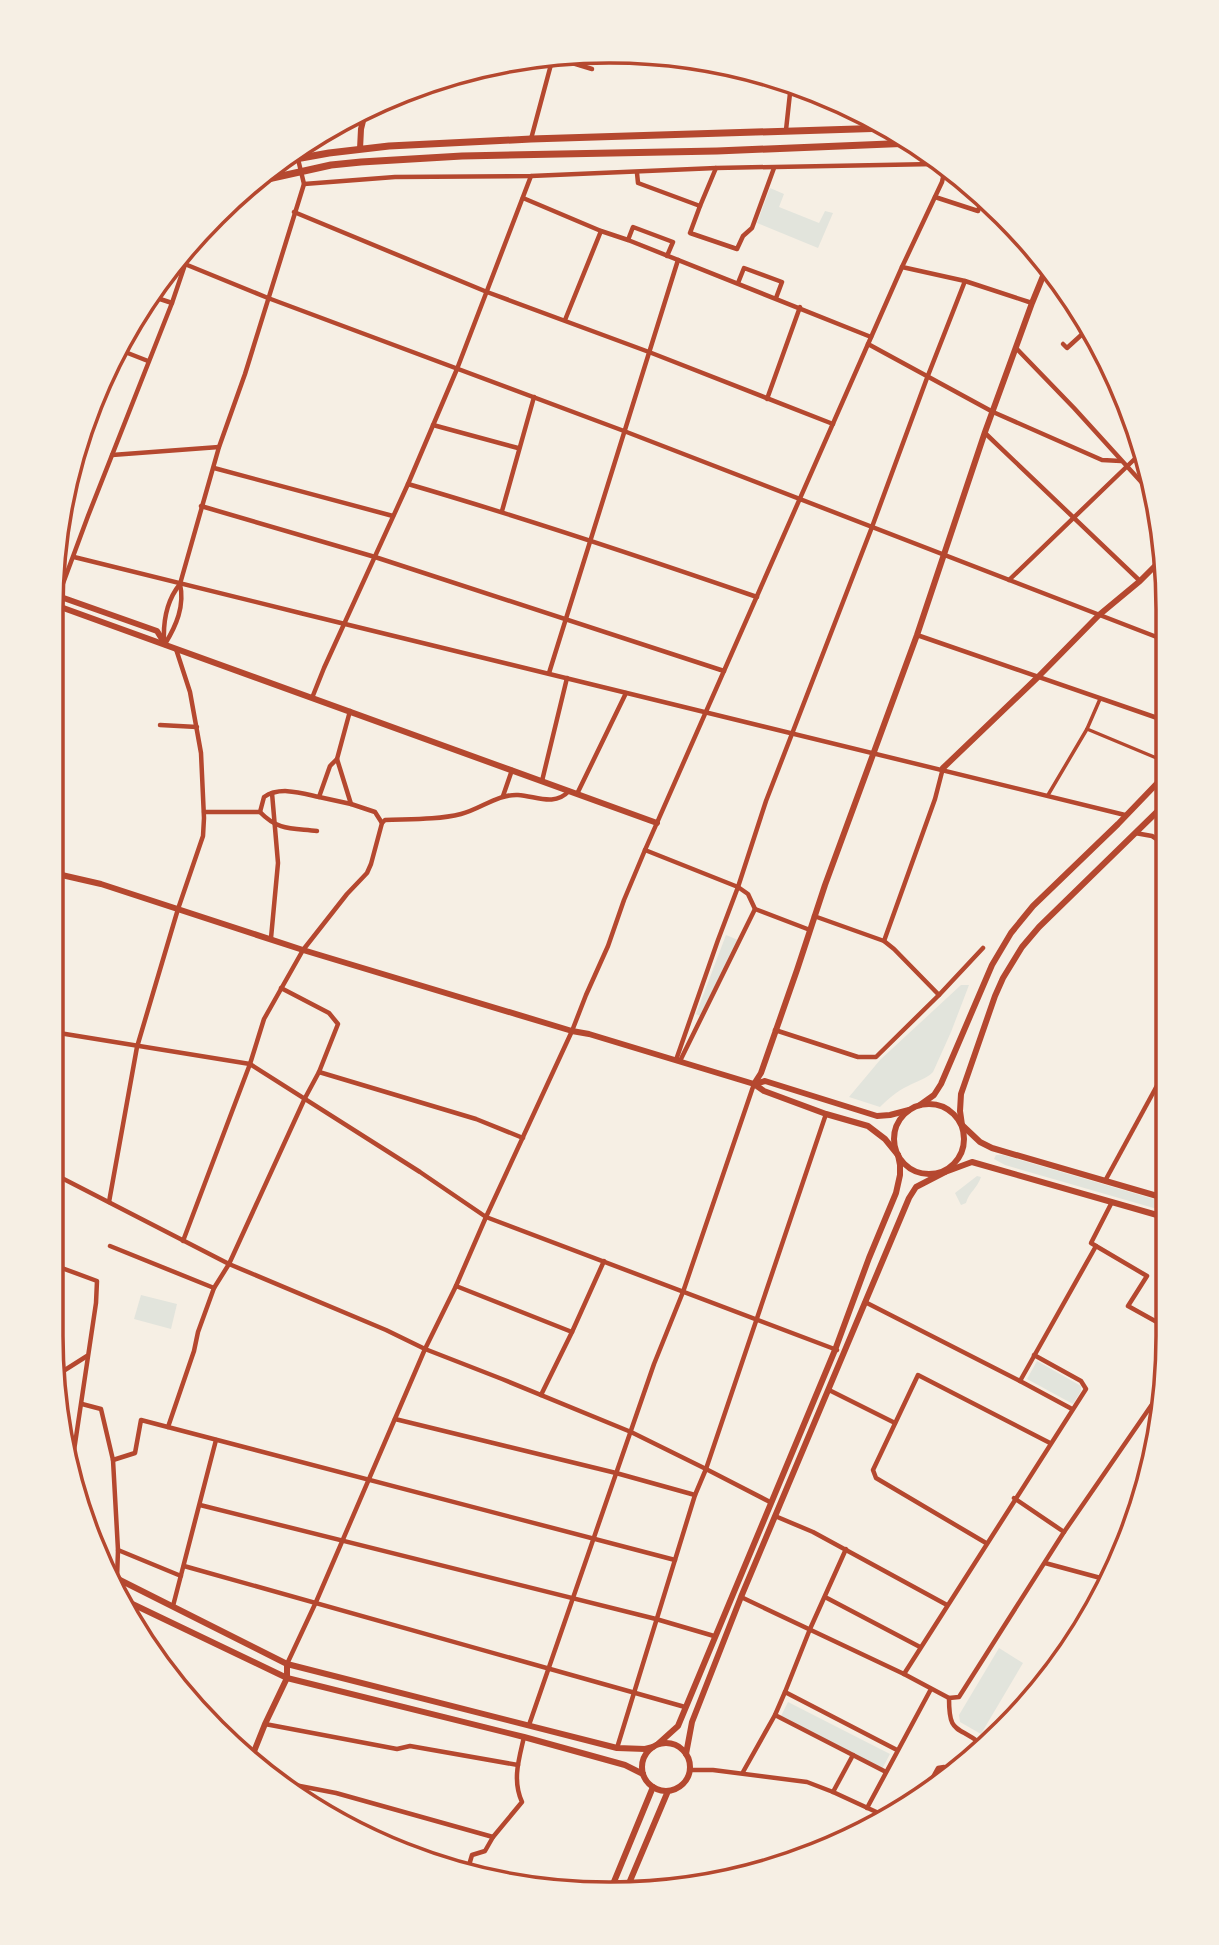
<svg xmlns="http://www.w3.org/2000/svg" width="1219" height="1945" viewBox="0 0 1219 1945" font-family="Bitter,serif">
	<style>
		.green { fill: #e2e4dc }
		.lines { fill: none; stroke-linecap: round; stroke-linejoin: round }
		.pedestrian { stroke: #b5482f; stroke-width: 3.5 }
		.minor { stroke: #b5482f; stroke-width: 4.5 }
		.tertiary { stroke: #b5482f; stroke-width: 6 }
		.secondary { stroke: #b5482f; stroke-width: 6 }
		.primary { stroke: #b5482f; stroke-width: 7 }
		.rim { fill: none; stroke: #b5482f; stroke-width: 3.5 }
	</style>
	<rect width="100%" height="100%" fill="#f6efe4"/>
	<g class="green">
		<polygon points="770,188 784,194 779,207 819,223 825,211 833,213 818,248 757,223"/>
		<polygon points="726,935 738,940 700,1016 696,1014"/>
		<path d="M961,985h8l-18,47 -18,40c-7,7 -16,9 -25,14 -11,5 -20,13 -28,21l-31,-10 31,-37z"/>
		<polygon points="996,1155 1003,1155 1164,1202 1164,1211 1005,1165 994,1159"/>
		<path d="M977,1176l4,1c-4,12 -12,15 -15,26l-5,2 -6,-12z"/>
		<polygon points="141,1295 177,1304 171,1329 134,1319"/>
		<polygon points="1037,1361 1081,1386 1081,1391 1073,1404 1027,1379"/>
		<polygon points="999,1648 1023,1663 981,1734 960,1722 959,1715"/>
		<polygon points="788,1702 890,1754 882,1769 781,1716"/>
	</g>
	<g class="lines">
		<g class="pedestrian">
			<polyline points="1087,729 1166,762"/>
			<polyline points="1048,795 1087,729 1100,699"/>
		</g>
		<g class="minor">
			<polyline points="546,55 592,69"/>
			<polyline points="786,130 791,84"/>
			<polyline points="531,139 553,57"/>
			<polyline points="637,173 638,183 700,206 690,233 737,249 743,236 752,228 774,168"/>
			<polyline points="304,184 395,177 531,176 716,168 935,164 941,161"/>
			<polyline points="935,197 978,211 982,199"/>
			<polyline points="523,198 601,231 628,240 871,337"/>
			<polyline points="700,206 716,168"/>
			<polyline points="294,212 487,292 649,352 833,424"/>
			<polyline points="628,240 633,227 673,242 667,256"/>
			<polyline points="175,260 268,298 624,431 1167,641"/>
			<polyline points="902,267 965,281 1032,303"/>
			<polyline points="738,283 744,268 782,282 776,298"/>
			<polyline points="151,296 172,303"/>
			<polyline points="565,320 601,231"/>
			<polyline points="868,344 993,412 1102,460 1121,461"/>
			<polyline points="1063,344 1067,348 1089,328"/>
			<polyline points="1016,348 1074,408 1154,496"/>
			<polyline points="120,350 148,361"/>
			<polyline points="767,399 800,307"/>
			<polyline points="433,425 518,448"/>
			<polyline points="985,433 1140,581"/>
			<polyline points="112,455 219,447"/>
			<polyline points="214,468 393,516"/>
			<path d="M408,484c117,34 233,73 349,113"/>
			<polyline points="201,506 375,557 724,671"/>
			<polyline points="502,511 534,397"/>
			<path d="M74,557c350,88 702,169 1051,258"/>
			<polyline points="1009,580 1144,450"/>
			<polyline points="55,605 88,516 172,303 193,241"/>
			<polyline points="917,635 1166,721"/>
			<path d="M164,642c-1,-21 3,-42 16,-58l39,-137 26,-73 59,-190 -6,-25"/>
			<path d="M165,644c11,-18 20,-38 15,-60"/>
			<polyline points="549,673 678,260"/>
			<polyline points="312,698 324,668 408,484 457,369 531,176"/>
			<polyline points="160,725 197,727"/>
			<polyline points="337,759 350,711"/>
			<polyline points="542,781 567,678"/>
			<polyline points="577,794 626,693"/>
			<polyline points="503,796 512,770"/>
			<polyline points="319,797 351,804 375,812 382,823"/>
			<path d="M204,812h56l4,-15c16,-11 37,-4 55,0l11,-31 7,-7 14,45"/>
			<path d="M260,812c18,19 33,16 57,19"/>
			<polyline points="1135,833 1152,836 1166,845"/>
			<polyline points="645,850 738,887 748,894 755,909 680,1061"/>
			<polyline points="755,909 810,930"/>
			<polyline points="814,916 884,941 894,949 939,995"/>
			<polyline points="271,938 278,863 272,793"/>
			<polyline points="884,941 935,799 943,768"/>
			<polyline points="775,1030 858,1057 876,1057 939,995 983,948"/>
			<polyline points="53,1032 250,1064 420,1172 486,1217 837,1350"/>
			<polyline points="676,1060 718,940 738,887 766,801 872,527 927,378 965,281"/>
			<polyline points="319,1072 476,1119 523,1138"/>
			<polyline points="52,1173 229,1264 386,1330 425,1349 502,1379 631,1432 706,1469 770,1502"/>
			<polyline points="1105,1181 1165,1071"/>
			<polyline points="109,1202 137,1047 178,909 203,836 204,818 201,753 190,692 176,649"/>
			<path d="M183,1241l67,-177 14,-45 39,-69 44,-56 20,-21 4,-9 11,-41 3,-3c25,-1 52,0 76,-6 20,-5 36,-20 57,-19 18,1 36,12 51,-4"/>
			<polyline points="110,1246 214,1288"/>
			<polyline points="1096,1246 1091,1243 1112,1202"/>
			<polyline points="51,1264 97,1281 96,1303 72,1464"/>
			<polyline points="456,1286 572,1332"/>
			<polyline points="865,1302 1020,1381 1072,1409"/>
			<polyline points="57,1375 87,1356"/>
			<polyline points="1020,1381 1096,1246 1147,1276 1128,1306 1164,1326"/>
			<polyline points="829,1390 895,1423"/>
			<polyline points="541,1395 572,1332 604,1261"/>
			<polyline points="82,1404 101,1409 113,1460 118,1550 117,1579"/>
			<polyline points="395,1419 616,1473 695,1495"/>
			<polyline points="168,1427 194,1351 198,1332 214,1288 229,1264 305,1098 319,1072 338,1024 329,1013 281,988"/>
			<polyline points="113,1460 135,1453 141,1420 675,1560"/>
			<polyline points="1014,1498 1064,1532"/>
			<polyline points="200,1505 656,1619 714,1636"/>
			<polyline points="775,1516 813,1532 947,1605"/>
			<polyline points="986,1543 876,1478 873,1470 918,1375 1050,1443"/>
			<polyline points="118,1550 181,1576"/>
			<polyline points="1045,1563 1108,1580"/>
			<polyline points="184,1566 685,1707"/>
			<polyline points="741,1597 904,1674 949,1698 959,1697 1064,1532 1164,1387"/>
			<polyline points="825,1597 920,1647"/>
			<polyline points="173,1606 216,1440"/>
			<polyline points="287,1664 316,1602 425,1349 456,1286 486,1217 572,1031 586,995 608,946 624,900 645,850 902,267 942,182 946,164"/>
			<polyline points="904,1674 1086,1389 1081,1381 1034,1355"/>
			<polyline points="785,1692 810,1629 846,1549"/>
			<path d="M949,1698c0,36 7,27 31,45"/>
			<polyline points="265,1724 397,1749 410,1746 518,1765"/>
			<polyline points="529,1725 654,1364 683,1292 754,1084"/>
			<polyline points="617,1748 695,1495 706,1469 826,1114"/>
			<polyline points="690,1770 713,1770 807,1782 833,1792 885,1816"/>
			<polyline points="743,1772 775,1715"/>
			<polyline points="886,1772 775,1715 785,1692 897,1750"/>
			<polyline points="274,1781 336,1793 493,1837"/>
			<polyline points="833,1792 853,1755"/>
			<polyline points="921,1799 938,1768 944,1767 951,1771"/>
			<polyline points="867,1808 931,1689"/>
			<path d="M467,1872l5,-17 13,-4 8,-14 29,-35c-10,-22 -3,-43 2,-65"/>
		</g>
		<g class="tertiary">
			<polyline points="58,596 157,631 165,644"/>
			<polyline points="55,605 657,823"/>
			<polyline points="943,768 1038,677 1099,615 1140,581 1164,557"/>
			<polyline points="53,873 101,884 303,950 572,1031 589,1034 754,1084 764,1091 826,1114 868,1126 885,1139 898,1155"/>
			<polyline points="754,1084 761,1073 797,970 825,885 917,635 985,432 1032,303 1048,264"/>
			<polyline points="754,1084 765,1081 877,1116 890,1115 909,1110"/>
			<polyline points="962,1125 980,1142 992,1148 1164,1198"/>
			<polyline points="945,1172 972,1162 1164,1217"/>
			<polyline points="251,1759 265,1724 287,1678 287,1664"/>
		</g>
		<g class="secondary">
			<polyline points="360,149 361,129 366,109"/>
			<circle cx="929" cy="1139" r="35"/>
			<polyline points="920,1105 934,1095 941,1084 992,965 1011,933 1033,906 1118,824 1166,774"/>
			<polyline points="962,1125 960,1111 961,1094 995,996 1003,978 1022,947 1039,927 1166,803"/>
			<polyline points="110,1575 287,1664 617,1748 645,1749 653,1747"/>
			<polyline points="122,1599 287,1678 524,1737 625,1765 643,1774"/>
			<circle cx="666" cy="1767" r="24"/>
			<polyline points="658,1744 678,1726 835,1350 869,1258 896,1193 900,1175 900,1165 898,1155"/>
			<polyline points="686,1754 692,1722 741,1597 909,1198 916,1187 945,1172"/>
			<polyline points="627,1888 668,1791"/>
			<polyline points="611,1889 653,1787"/>
		</g>
		<g class="primary">
			<polyline points="279,162 329,153 389,146 531,139 888,128"/>
			<polyline points="250,183 331,165 361,162 462,156 717,151 913,143"/>
		</g>
	</g>
	<path d="M0 0H1219V1945H0ZM609 63H610A546 546 0 0 1 1156 609V1336A546 546 0 0 1 610 1882H609A546 546 0 0 1 63 1336V609A546 546 0 0 1 609 63Z" fill="#f6efe4" fill-rule="evenodd"/>
	<path class="rim" d="M609 63H610A546 546 0 0 1 1156 609V1336A546 546 0 0 1 610 1882H609A546 546 0 0 1 63 1336V609A546 546 0 0 1 609 63Z"/>
</svg>
